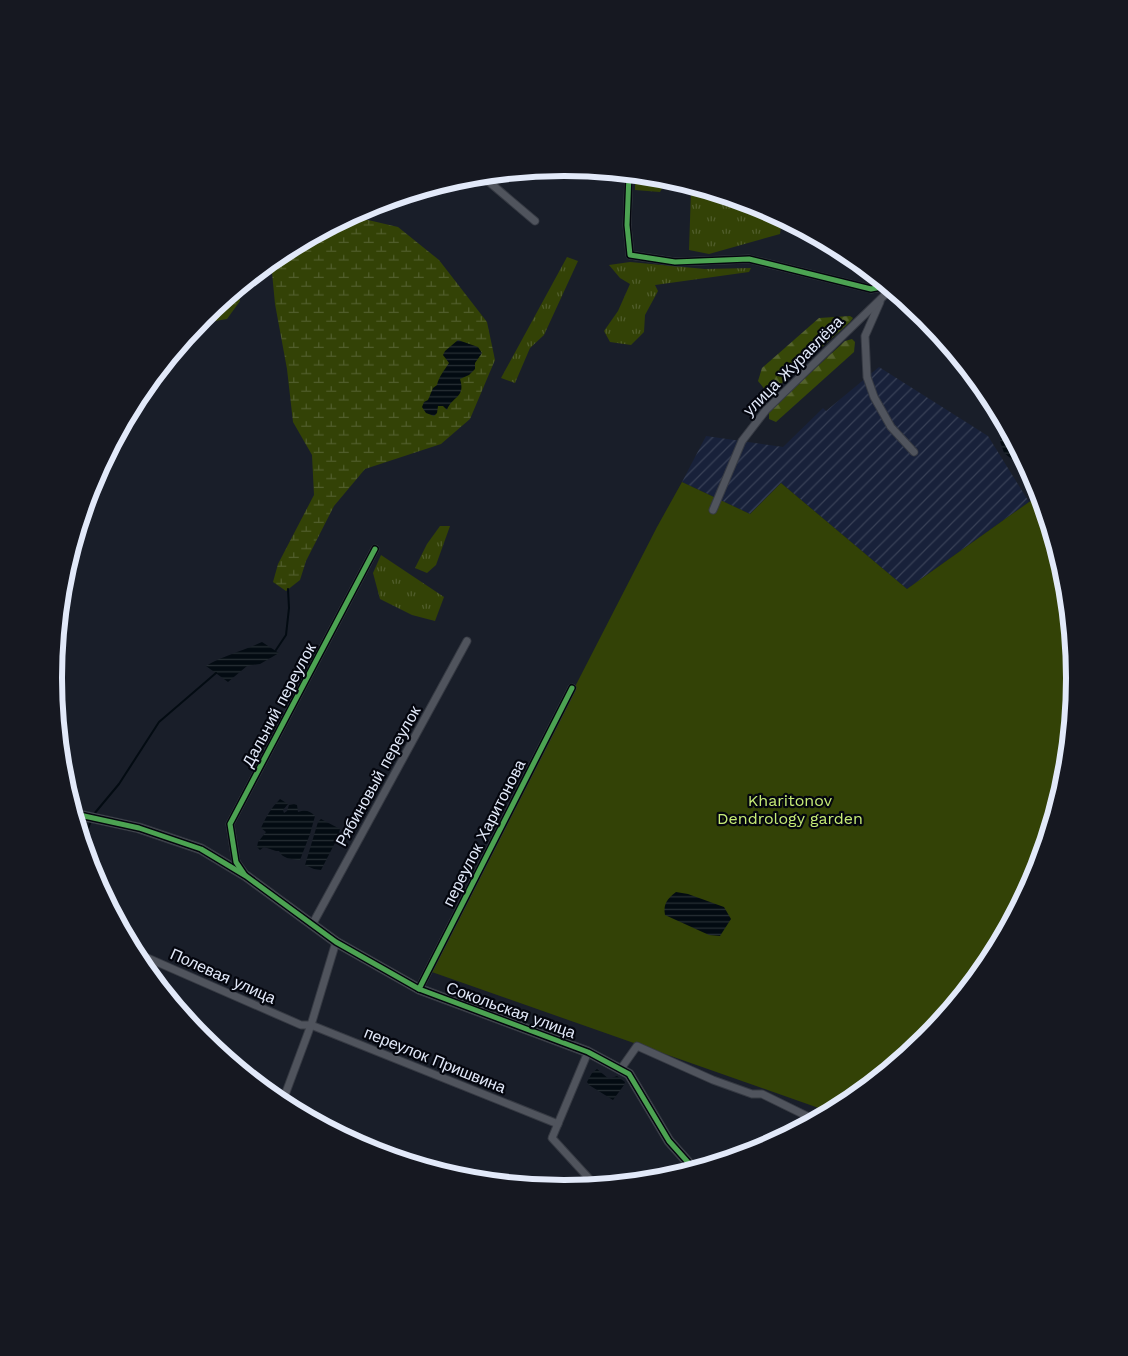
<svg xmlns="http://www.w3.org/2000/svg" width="1128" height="1356" viewBox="0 0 1128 1356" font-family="'Work Sans',sans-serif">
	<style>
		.industrial { fill: url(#industrial-furrows) }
		.grass { fill: url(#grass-tufts) }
		.forest { fill: url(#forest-firs) }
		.wetland { fill: url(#wetland-marsh) }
		.park { fill: #334206 }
		.water { fill: url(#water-rules) }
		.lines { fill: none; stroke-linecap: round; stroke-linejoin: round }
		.stream { stroke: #030b12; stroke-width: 2 }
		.minor-casing { stroke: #363a43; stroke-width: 9 }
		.tertiary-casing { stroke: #363a43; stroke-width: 11 }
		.minor { stroke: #50545d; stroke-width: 7 }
		.tertiary { stroke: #50545d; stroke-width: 9 }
		.cycleway-casing { stroke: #04060e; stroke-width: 8 }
		.cycleway { stroke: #4ca352; stroke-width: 5 }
		.labels { text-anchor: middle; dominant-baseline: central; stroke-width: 4.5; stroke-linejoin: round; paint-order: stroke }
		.street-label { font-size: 16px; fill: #e2e9f9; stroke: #04060e }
		.park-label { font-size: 16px; fill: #c7ec77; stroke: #04060e }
		.rim { fill: none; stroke: #e2e9f9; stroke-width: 6 }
	</style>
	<defs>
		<pattern id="industrial-furrows" width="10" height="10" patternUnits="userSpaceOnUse" patternTransform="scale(1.25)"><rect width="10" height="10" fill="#18213a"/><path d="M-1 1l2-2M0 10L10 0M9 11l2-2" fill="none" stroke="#394157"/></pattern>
		<pattern id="grass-tufts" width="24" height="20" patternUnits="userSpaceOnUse" patternTransform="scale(1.25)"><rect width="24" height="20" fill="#334206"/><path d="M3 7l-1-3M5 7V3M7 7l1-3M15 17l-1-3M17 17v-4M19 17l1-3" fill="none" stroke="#505d2b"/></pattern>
		<pattern id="forest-firs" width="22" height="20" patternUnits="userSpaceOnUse" patternTransform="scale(1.25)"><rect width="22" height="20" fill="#374808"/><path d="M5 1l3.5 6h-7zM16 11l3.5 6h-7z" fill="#54622d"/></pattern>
		<pattern id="wetland-marsh" width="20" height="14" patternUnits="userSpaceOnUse" patternTransform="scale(1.25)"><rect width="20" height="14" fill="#334206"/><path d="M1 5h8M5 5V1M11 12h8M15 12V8" fill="none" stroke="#505d2b"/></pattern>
		<pattern id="water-rules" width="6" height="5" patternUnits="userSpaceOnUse" patternTransform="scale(1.25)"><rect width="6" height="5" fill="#030b12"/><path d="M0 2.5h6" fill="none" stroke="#272f35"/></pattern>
	</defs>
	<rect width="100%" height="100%" fill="#191e29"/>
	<polygon class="industrial" points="879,367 988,436 1029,502 907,589 781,483 750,514 682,482 706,436 783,447 823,408 826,411"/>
	<g class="grass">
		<polygon points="635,175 664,178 760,207 782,219 780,234 709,254 689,250 691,191 664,185 660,192 635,190"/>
		<polygon points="567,257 578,261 544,335 530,348 515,383 501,378"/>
		<polygon points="630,262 705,269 751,268 749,272 655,285 658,291 645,315 644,332 631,345 610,342 604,331 618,311 630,284 620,278 609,265"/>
		<polygon points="440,526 450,526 436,565 427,573 415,568 427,544"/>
		<polygon points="381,555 444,597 435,621 412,615 380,599 373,573"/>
	</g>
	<g class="forest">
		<polygon points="850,316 853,318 850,322 772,392 767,392 758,381 762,368 819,318"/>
		<polygon points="852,339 855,342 854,352 776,422 769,419 769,411 845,341"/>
	</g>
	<g class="wetland">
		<polygon points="351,216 398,227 439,260 487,322 495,360 470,419 441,444 365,469 334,506 306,561 300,580 286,591 273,582 278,564 314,495 312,455 293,422 287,369 275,304 271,262 281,254"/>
		<polygon points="237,289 240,301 227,319 209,322 203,318"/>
	</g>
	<polygon class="park" points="682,482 750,514 781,483 907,589 1029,502 1040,497 1064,579 1074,678 1064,778 1035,874 988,962 925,1039 847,1102 830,1112 429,971 657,527"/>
	<g class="water">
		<path d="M458,340l20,7 4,6 -7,10v6l-6,6 -9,4c6,19 -8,17 -13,31l-4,-4h-5l-1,7 -3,3 -8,-3 -4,-6 2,-5 4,-2 5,-12 4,-3c2,-9 7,-14 12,-22l-6,-8 2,-4z"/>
		<polygon points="997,410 1025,464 1013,460 1004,453 1000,441 1002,428"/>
		<path d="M262,642l17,11 -19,11 -13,2 -19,16 -22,-16c18,-11 37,-15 56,-24z"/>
		<path d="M280,799l8,5 -5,6 1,3 3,-2 2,-6 5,-1 3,1 1,7c7,-2 11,-2 17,4l-5,18 -10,26c-9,-1 -17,-1 -21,-9h-3l-12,-4 -4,3 -3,-3 1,-5 8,-10 -5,-4c5,-11 10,-20 19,-29z"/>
		<polygon points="321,819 340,829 337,839 321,870 314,869 305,865 318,822"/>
		<path d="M676,892l12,2 36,13 7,12 -11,17 -11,-1 -44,-20c-2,-11 2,-16 11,-23z"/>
		<polygon points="597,1069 609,1079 617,1076 625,1082 624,1085 613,1100 589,1085 587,1082 592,1073"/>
	</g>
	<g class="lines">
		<g class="stream">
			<polyline points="276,650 286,635 289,608 288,589"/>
			<polyline points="94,814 119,784 159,722 216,673"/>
			<polyline points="83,841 91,821"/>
		</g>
		<defs>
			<g id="minor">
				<polyline points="629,174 627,225 630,255 675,262 749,259 871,289 887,286"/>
				<polyline points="482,176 535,221"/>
				<polyline points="880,302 865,336 867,377 874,397 891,427 914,452"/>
				<polyline points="713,510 742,441 766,410 891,289"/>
				<polyline points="244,873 236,862 230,824 375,549"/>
				<polyline points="312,925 467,641"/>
				<polyline points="134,952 301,1025 311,1025 558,1124"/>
				<polyline points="419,989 572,688"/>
				<polyline points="588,1052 552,1138 595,1185"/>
				<polyline points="620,1070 637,1046 713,1080 752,1094 762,1094 815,1120"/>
				<polyline points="282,1103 311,1025 336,942"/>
				<polyline points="304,1115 437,1170 468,1179"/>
			</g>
			<polyline id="tertiary" points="75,814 139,828 201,849 246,876 336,942 419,989 588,1052 629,1074 669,1141 694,1169"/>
		</defs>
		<use href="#minor" class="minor-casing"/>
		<use href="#tertiary" class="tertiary-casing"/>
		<use href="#minor" class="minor"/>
		<use href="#tertiary" class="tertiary"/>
		<defs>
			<g id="cycleway">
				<polyline points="629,174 627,225 630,255 675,262 749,259 871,289 887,286"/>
				<polyline points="75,814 139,828 201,849 246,876 336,942 419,989 588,1052 629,1074 669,1141 694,1169"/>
				<polyline points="244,874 236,862 230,824 375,549"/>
				<polyline points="419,989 572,688"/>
			</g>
		</defs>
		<use href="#cycleway" class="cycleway-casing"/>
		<use href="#cycleway" class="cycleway"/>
	</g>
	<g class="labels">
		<g class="street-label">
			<text transform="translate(793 366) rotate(-45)">улица Журавлёва</text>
			<text transform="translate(279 705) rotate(-62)">Дальний переулок</text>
			<text transform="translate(378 776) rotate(-61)">Рябиновый переулок</text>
			<text transform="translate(484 833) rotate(-63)">переулок Харитонова</text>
			<text transform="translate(223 976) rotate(24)">Полевая улица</text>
			<text transform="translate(511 1010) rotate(20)">Сокольская улица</text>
			<text transform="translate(435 1060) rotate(22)">переулок Пришвина</text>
		</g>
		<g class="park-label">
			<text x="790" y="800">Kharitonov<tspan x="790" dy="18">Dendrology garden</tspan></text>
		</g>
	</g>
	<path d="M0 0H1128V1356H0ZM62 678a502 502 0 1 1 1004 0a502 502 0 1 1-1004 0Z" fill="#161821" fill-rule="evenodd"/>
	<path class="rim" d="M62 678a502 502 0 1 1 1004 0a502 502 0 1 1-1004 0Z"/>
</svg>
